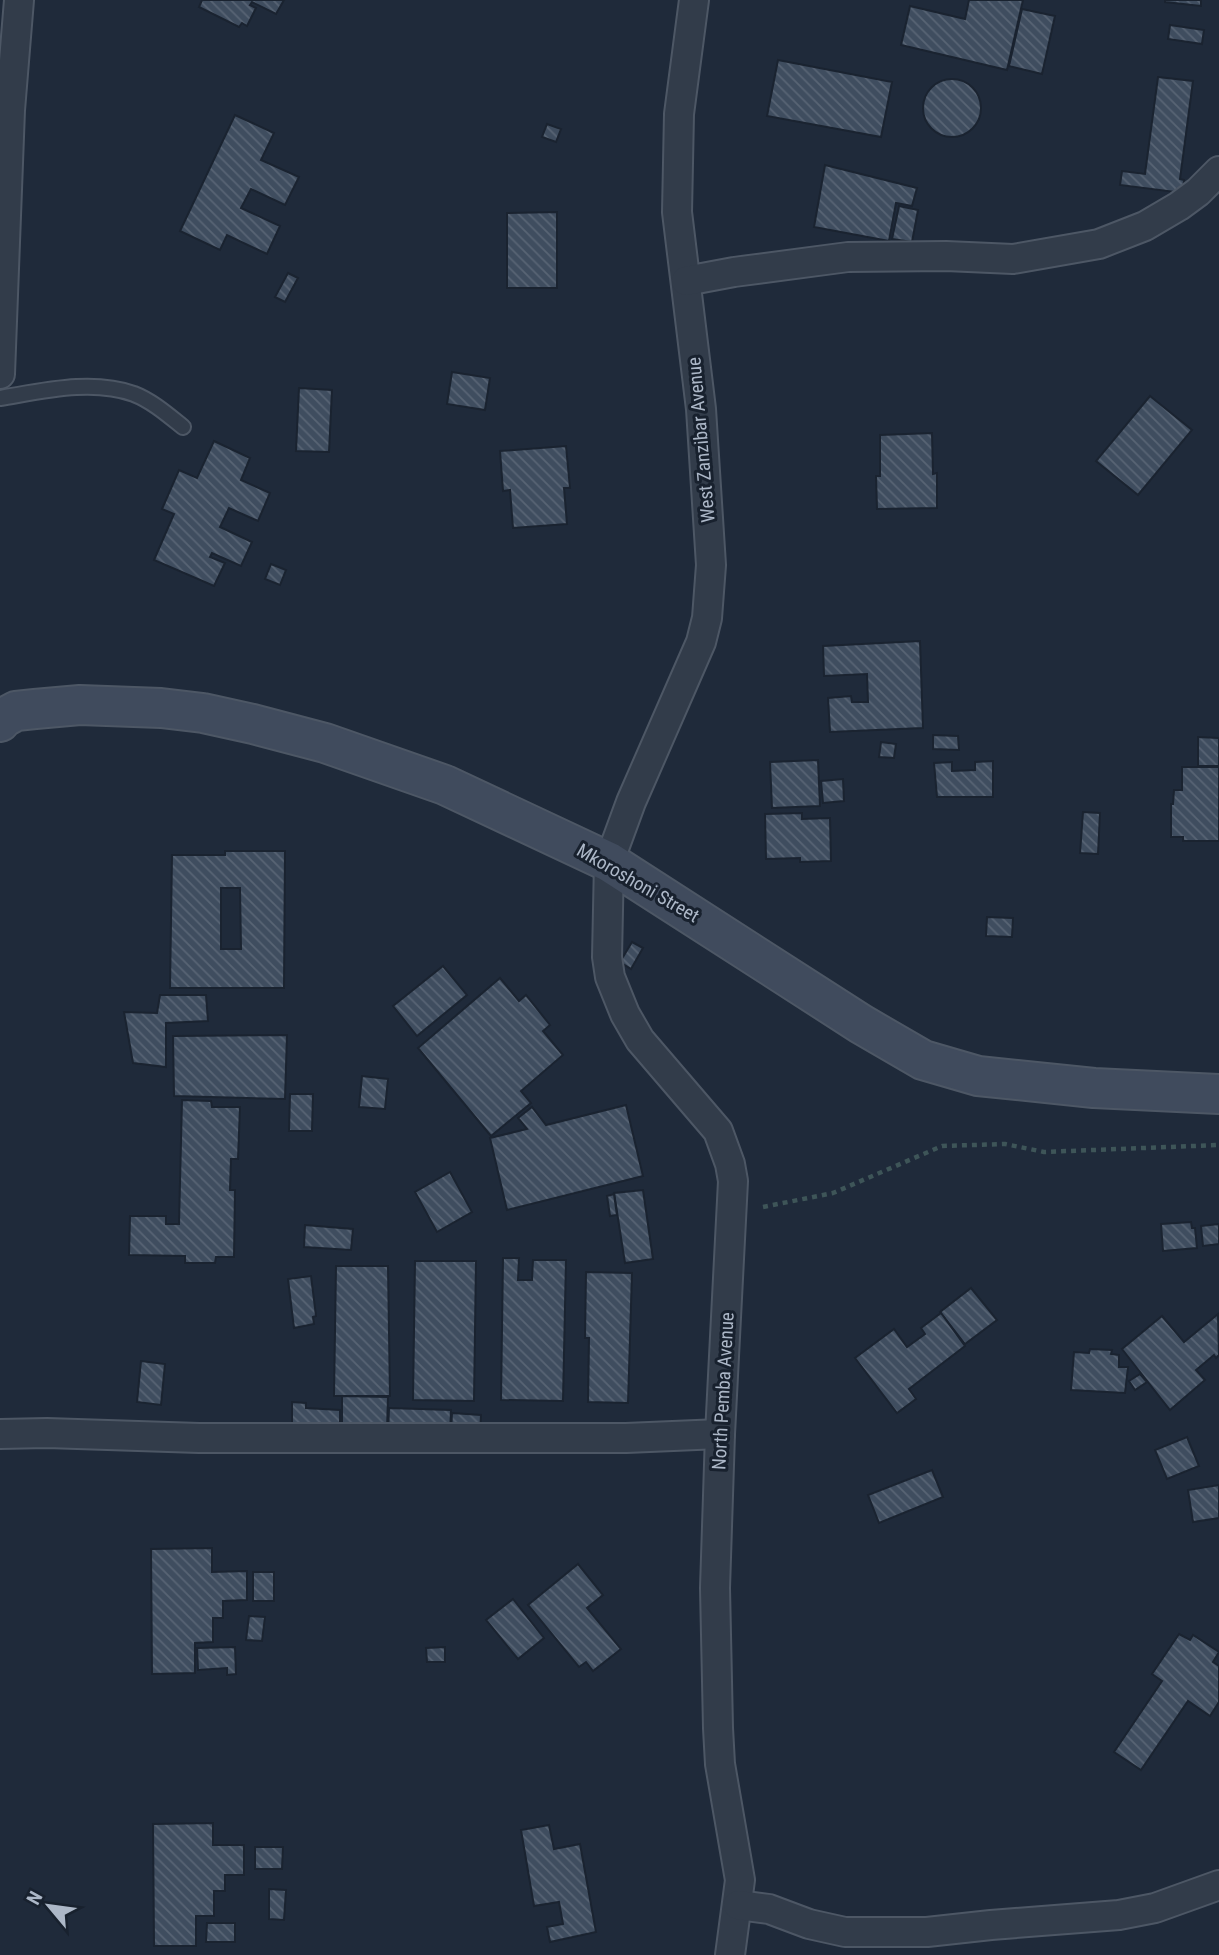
<svg xmlns="http://www.w3.org/2000/svg" width="1219" height="1955" viewBox="0 0 1219 1955" font-family="'Roboto Condensed',sans-serif">
	<style>
		.building { fill: url(#building-back-hatch); stroke: #1a2330; stroke-width: 2; fill-rule: evenodd }
		.lines { fill: none; stroke-linecap: round; stroke-linejoin: round }
		.lane-casing { stroke: #4d5765; stroke-width: 18 }
		.street-casing { stroke: #4d5765; stroke-width: 32 }
		.secondary-casing { stroke: #4d5765; stroke-width: 42 }
		.path { stroke: #3e5558; stroke-width: 4.5; stroke-dasharray: 5 5; stroke-linecap: butt }
		.lane { stroke: #323c4a; stroke-width: 14 }
		.street { stroke: #323c4a; stroke-width: 28 }
		.secondary { stroke: #404b5d; stroke-width: 38 }
		.labels { text-anchor: middle; dominant-baseline: central; stroke-width: 6; stroke-linejoin: round; paint-order: stroke }
		.street-label { font-size: 19px; fill: #acb7c7; stroke: #18212e }
	</style>
	<defs>
		<pattern id="building-back-hatch" width="6" height="6" patternUnits="userSpaceOnUse" patternTransform="scale(1.75)"><rect width="6" height="6" fill="#3f4d5f"/><path d="M-1 5l2 2M0 0l6 6M5-1l2 2" fill="none" stroke="#586474"/></pattern>
	</defs>
	<rect width="100%" height="100%" fill="#1f2a3a"/>
	<g class="building">
		<polygon points="202,0 284,0 276,14 252,2 250,5 256,8 247,26 242,23 239,27 199,7"/>
		<polygon points="969,0 1023,0 1007,70 901,45 910,6 965,19"/>
		<polygon points="1165,0 1201,0 1201,6 1165,2"/>
		<polygon points="1022,9 1055,16 1042,74 1009,66"/>
		<polygon points="1170,25 1204,30 1202,44 1168,39"/>
		<polygon points="778,60 892,82 881,137 767,116"/>
		<polygon points="1158,77 1193,81 1180,179 1184,180 1183,193 1120,185 1122,171 1145,174"/>
		<circle cx="952" cy="108" r="29"/>
		<polygon points="235,115 274,133 261,160 299,177 285,205 251,189 241,208 280,226 267,254 227,235 220,250 180,231"/>
		<polygon points="547,124 561,129 556,142 542,137"/>
		<polygon points="825,165 917,188 912,206 896,203 889,241 814,227"/>
		<polygon points="899,206 918,210 912,242 892,239"/>
		<polygon points="557,212 557,288 507,288 507,213"/>
		<polygon points="288,273 298,278 285,302 275,297"/>
		<polygon points="452,372 490,378 485,410 447,404"/>
		<polygon points="299,388 332,390 329,452 296,451"/>
		<polygon points="1150,396 1192,430 1138,495 1096,461"/>
		<polygon points="932,433 933,474 937,473 937,508 877,509 876,476 880,476 880,435"/>
		<polygon points="214,441 250,458 241,480 270,493 258,521 229,508 220,527 252,542 241,566 212,553 210,557 225,563 214,586 154,560 174,514 162,509 179,470 197,478"/>
		<polygon points="566,446 570,488 564,488 567,524 513,528 510,490 503,491 500,451"/>
		<polygon points="271,564 286,570 280,585 265,579"/>
		<polygon points="920,641 923,728 830,732 828,698 851,696 852,702 868,702 867,674 824,676 823,646"/>
		<polygon points="933,735 958,736 959,750 933,749"/>
		<polygon points="1198,737 1219,738 1219,766 1198,766"/>
		<polygon points="881,742 896,744 894,758 879,757"/>
		<polygon points="818,760 820,806 772,808 770,762"/>
		<polygon points="993,761 993,797 937,797 934,763 952,762 952,771 975,770 975,762"/>
		<polygon points="1182,767 1219,767 1219,841 1183,841 1183,837 1171,837 1171,804 1173,804 1174,790 1182,790"/>
		<polygon points="843,779 844,801 823,803 821,781"/>
		<polygon points="1083,812 1100,813 1098,854 1080,853"/>
		<polygon points="802,813 802,819 830,818 831,861 800,862 800,858 766,859 765,814"/>
		<path d="M225,851h60l-1,137h-114l2,-133h53zM221,888h19l1,61h-20z"/>
		<polygon points="987,917 1013,918 1012,937 986,936"/>
		<polygon points="632,942 643,948 631,969 620,962"/>
		<polygon points="443,966 467,995 417,1036 393,1006"/>
		<polygon points="500,978 519,1001 526,995 550,1025 543,1031 563,1055 521,1091 531,1103 491,1136 418,1048"/>
		<polygon points="160,995 206,995 208,1021 166,1023 166,1067 133,1063 124,1012 157,1013"/>
		<polygon points="287,1035 285,1099 174,1096 173,1036"/>
		<polygon points="362,1076 388,1079 385,1109 359,1107"/>
		<polygon points="290,1094 313,1094 312,1131 289,1131"/>
		<polygon points="182,1100 211,1101 212,1107 240,1107 238,1159 231,1159 230,1190 235,1190 234,1257 216,1257 215,1263 185,1263 185,1256 129,1255 130,1216 166,1216 166,1224 179,1224"/>
		<polygon points="626,1105 643,1176 507,1210 490,1138 527,1129 518,1118 532,1107 546,1125"/>
		<polygon points="450,1172 472,1212 437,1232 415,1192"/>
		<polygon points="643,1190 653,1259 625,1263 614,1193"/>
		<polygon points="614,1194 617,1215 610,1216 607,1196"/>
		<polygon points="1191,1222 1192,1228 1195,1228 1197,1248 1163,1251 1161,1224"/>
		<polygon points="1219,1224 1219,1244 1203,1246 1201,1226"/>
		<polygon points="305,1225 353,1229 351,1250 304,1247"/>
		<polygon points="503,1258 519,1258 518,1280 532,1280 533,1260 566,1260 563,1401 501,1400"/>
		<polygon points="415,1261 476,1261 474,1401 413,1400"/>
		<polygon points="336,1266 388,1266 390,1396 334,1396"/>
		<polygon points="586,1272 632,1273 628,1403 588,1402 589,1338 585,1338"/>
		<polygon points="311,1276 316,1316 313,1317 314,1324 294,1328 288,1279"/>
		<polygon points="971,1288 997,1320 965,1344 940,1312"/>
		<polygon points="941,1313 965,1346 909,1389 916,1399 897,1413 855,1358 894,1329 907,1347 925,1334 921,1328"/>
		<polygon points="1218,1314 1219,1355 1216,1358 1214,1355 1196,1370 1205,1380 1170,1410 1122,1349 1162,1316 1184,1342"/>
		<polygon points="1090,1349 1112,1350 1111,1354 1119,1355 1119,1367 1128,1367 1125,1393 1071,1390 1074,1352 1089,1353"/>
		<polygon points="141,1361 165,1364 161,1405 137,1402"/>
		<polygon points="1140,1374 1147,1382 1135,1390 1129,1381"/>
		<polygon points="342,1396 388,1397 387,1430 342,1430"/>
		<polygon points="292,1402 306,1403 306,1408 340,1410 340,1436 292,1436"/>
		<polygon points="389,1408 451,1410 450,1435 388,1433"/>
		<polygon points="452,1413 481,1415 480,1436 451,1432"/>
		<polygon points="1187,1437 1199,1466 1167,1479 1155,1450"/>
		<polygon points="932,1470 943,1497 879,1523 868,1495"/>
		<polygon points="1219,1485 1219,1518 1193,1522 1188,1490"/>
		<polygon points="212,1548 212,1572 247,1571 247,1600 223,1601 223,1618 213,1618 213,1642 195,1643 195,1673 152,1674 151,1549"/>
		<polygon points="578,1564 603,1595 587,1608 621,1649 593,1671 586,1662 579,1667 528,1605"/>
		<rect x="253" y="1572" width="21" height="29"/>
		<polygon points="513,1599 544,1638 518,1659 486,1620"/>
		<polygon points="249,1616 265,1617 262,1641 246,1640"/>
		<polygon points="1179,1634 1190,1640 1193,1635 1219,1652 1213,1662 1219,1666 1219,1702 1210,1716 1188,1701 1141,1770 1114,1752 1162,1681 1152,1674"/>
		<polygon points="235,1647 236,1674 227,1675 227,1668 198,1670 197,1648"/>
		<polygon points="445,1647 445,1662 427,1662 426,1648"/>
		<polygon points="213,1823 213,1845 244,1845 244,1875 225,1875 225,1891 214,1891 214,1916 196,1916 196,1946 154,1946 153,1824"/>
		<polygon points="549,1825 554,1849 580,1844 596,1932 550,1942 547,1927 563,1924 559,1902 534,1906 521,1830"/>
		<polygon points="255,1847 283,1847 282,1869 255,1869"/>
		<polygon points="269,1889 286,1890 284,1920 269,1919"/>
		<polygon points="207,1923 235,1923 235,1942 206,1942"/>
	</g>
	<g class="lines">
		<defs>
			<path id="lane" d="M0,398c43,-7 92,-19 134,-4 18,7 34,21 49,33"/>
			<g id="street">
				<polyline points="694,0 679,114 677,212 701,409 711,565 707,618 701,642 631,802 609,862 607,957 610,977 625,1014 640,1040 718,1131 730,1164 733,1181 720,1434 715,1588 718,1728 720,1764 740,1880 730,1955"/>
				<polyline points="686,281 734,272 848,257 946,256 1013,259 1099,244 1145,226 1179,206 1198,192 1219,171"/>
				<polyline points="0,374 10,110 19,0"/>
				<polyline points="0,1434 47,1433 199,1438 626,1438 720,1434"/>
				<polyline points="738,1905 769,1909 809,1924 845,1932 927,1932 991,1925 1119,1915 1155,1908 1219,1885"/>
			</g>
			<polyline id="secondary" points="0,722 3,718 16,711 35,709 80,705 161,708 203,713 253,724 325,743 445,785 609,862 861,1024 923,1060 978,1076 1094,1088 1219,1094"/>
		</defs>
		<use href="#lane" class="lane-casing"/>
		<use href="#street" class="street-casing"/>
		<use href="#secondary" class="secondary-casing"/>
		<polyline class="path" points="763,1207 833,1193 942,1146 1005,1144 1044,1152 1219,1145"/>
		<use href="#lane" class="lane"/>
		<use href="#street" class="street"/>
		<use href="#secondary" class="secondary"/>
	</g>
	<g class="labels">
		<g class="street-label">
			<text transform="translate(701 440) rotate(-95)">West Zanzibar Avenue</text>
			<text transform="translate(638 883) rotate(30)">Mkoroshoni Street</text>
			<text transform="translate(723 1391) rotate(-87)">North Pemba Avenue</text>
		</g>
	</g>
	<g transform="translate(49 1906) rotate(299)" stroke="#18212e" stroke-width="5" paint-order="stroke">
	<path d="M0-5L12 26L0 18L-12 26Z" fill="#acb7c7"/>
	<text y="-10" font-size="19" font-weight="bold" text-anchor="middle" fill="#acb7c7">N</text>
	</g>
</svg>
